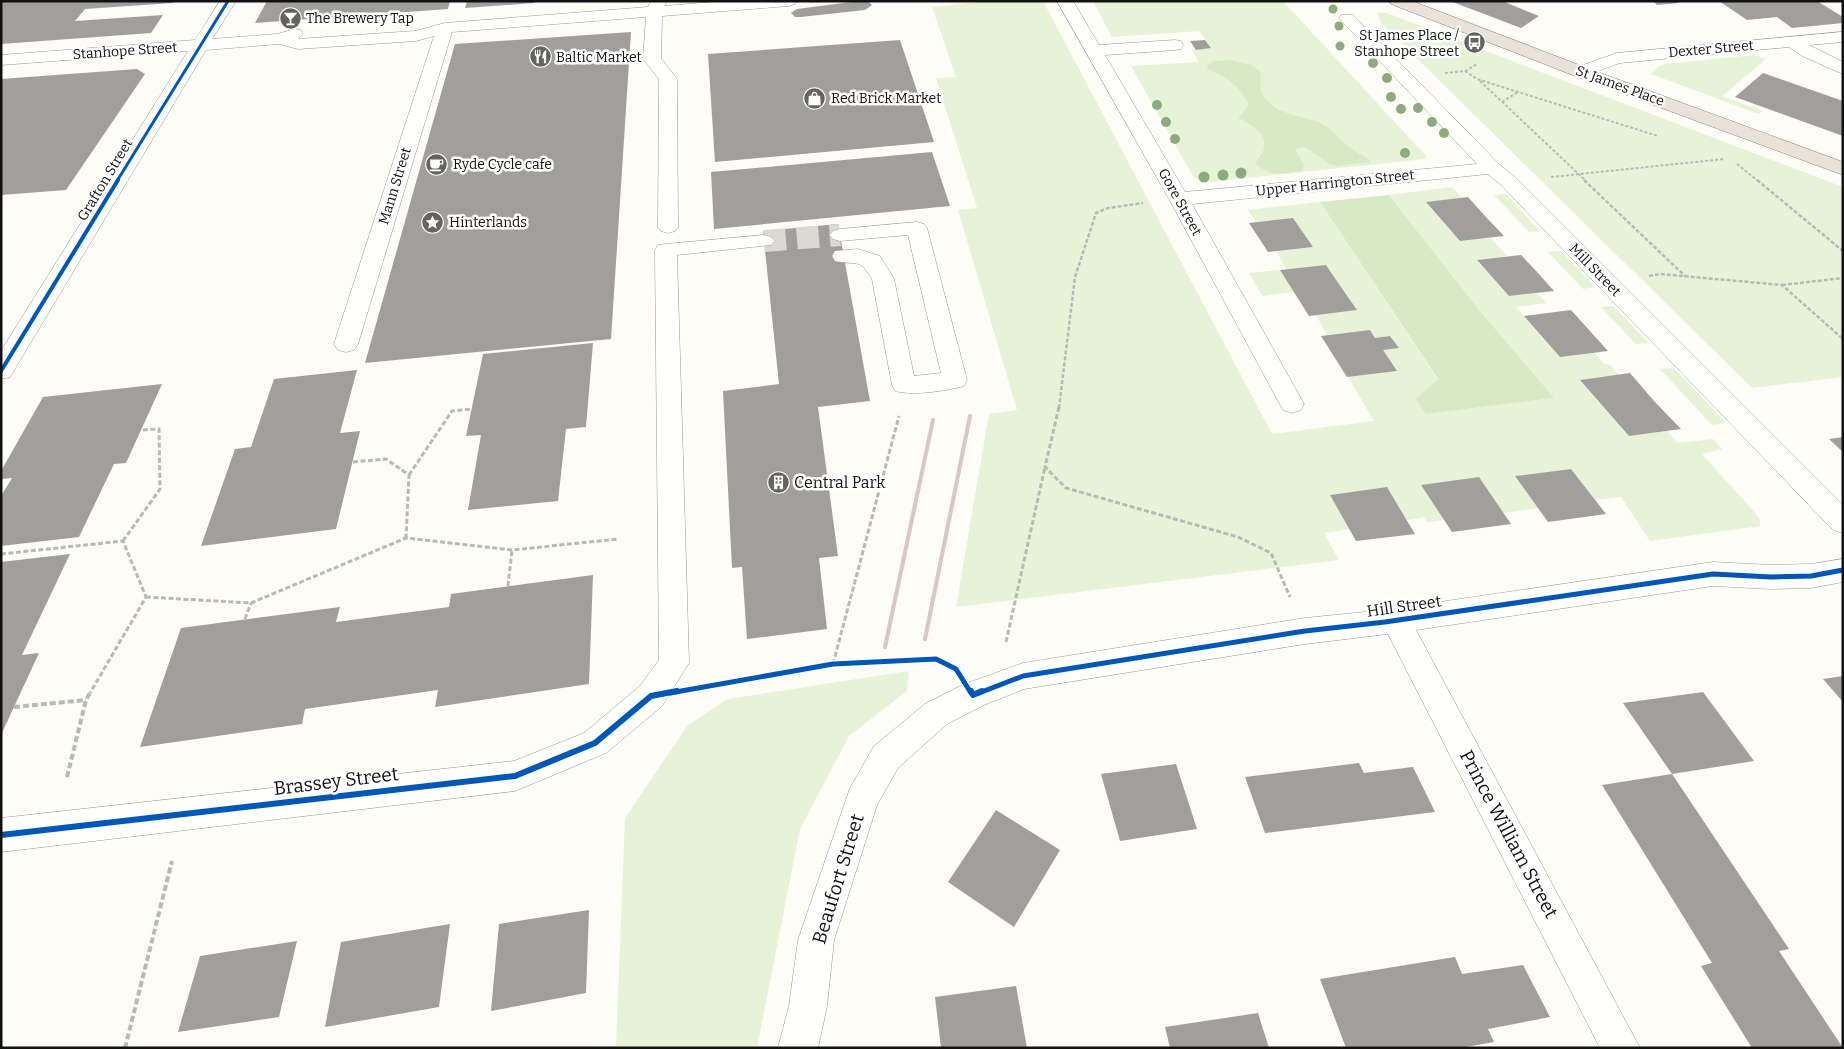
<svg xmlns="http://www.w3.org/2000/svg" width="1844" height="1049" viewBox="0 0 1844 1049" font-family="Bitter,serif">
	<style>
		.green { fill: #e7f3d7 }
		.forest { fill: #d8eac5 }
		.building { fill: #a19f9c }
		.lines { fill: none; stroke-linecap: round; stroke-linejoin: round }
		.minor-tunnel { stroke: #dad9d4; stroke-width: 22; stroke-dasharray: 22 11; stroke-linecap: butt }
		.minor-casing { stroke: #979795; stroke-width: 1 }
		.highway-casing { stroke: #858482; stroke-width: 1 }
		.path-far3 { stroke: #b9b9b8; stroke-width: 2; stroke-dasharray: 3 2; stroke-linecap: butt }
		.path-far2 { stroke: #b9b9b8; stroke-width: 2.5; stroke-dasharray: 4 2; stroke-linecap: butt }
		.path-far1 { stroke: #b9b9b8; stroke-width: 3; stroke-dasharray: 5 2.5; stroke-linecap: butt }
		.path { stroke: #b9b9b8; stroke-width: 4; stroke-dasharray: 6 3; stroke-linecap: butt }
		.minor { fill: #fffffe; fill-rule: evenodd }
		.highway { fill: #eae1d8; fill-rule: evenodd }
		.rail { stroke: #d9c6c7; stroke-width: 4 }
		.cycleway-far3-casing { stroke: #fff; stroke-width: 5 }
		.cycleway-far2-casing { stroke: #fff; stroke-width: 6 }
		.cycleway-far1-casing { stroke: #fff; stroke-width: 8 }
		.cycleway-casing { stroke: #fff; stroke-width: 9 }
		.cycleway-far3 { stroke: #0057b8; stroke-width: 3 }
		.cycleway-far2 { stroke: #0057b8; stroke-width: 4 }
		.cycleway-far1 { stroke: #0057b8; stroke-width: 5 }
		.cycleway { stroke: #0057b8; stroke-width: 6 }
		.tree { fill: #8cac80 }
		.labels { text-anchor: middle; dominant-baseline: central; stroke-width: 5; stroke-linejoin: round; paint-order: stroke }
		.far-poi-label { font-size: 14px; fill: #111; stroke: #fff; text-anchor: start }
		.far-street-label { font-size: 14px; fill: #111; stroke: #fff }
		.poi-label { font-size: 16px; fill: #111; stroke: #fff; text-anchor: start }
		.street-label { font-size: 16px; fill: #111; stroke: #fff }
		.near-street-label { font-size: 19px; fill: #111; stroke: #fff }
	</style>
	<rect width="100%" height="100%" fill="#fdfcf7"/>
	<g class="green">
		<polygon points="988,1 1043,1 1272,434 1374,421 1348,377 1396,371 1383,350 1398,347 1390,336 1375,338 1370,330 1327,335 1316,315 1357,310 1326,265 1287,270 1276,251 1313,247 1256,222 1248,210 1320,202 1438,380 1426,414 1553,398 1480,311 1389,195 1452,187 1462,198 1426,202 1460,241 1491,238 1505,254 1507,256 1477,261 1509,296 1537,293 1546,303 1516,307 1560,357 1594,352 1604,364 1609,364 1619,375 1580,380 1629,436 1667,431 1677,443 1713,439 1722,449 1702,454 1755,513 1760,520 1760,526 1650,541 1621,497 1595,500 1571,469 1515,476 1538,508 1503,513 1479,477 1422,485 1444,520 1427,522 1424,517 1407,520 1387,487 1330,495 1349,529 1324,533 1339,560 956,607 989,414 1017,410 958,210 977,208 936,78 956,77 932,7"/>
		<polygon points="1093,1 1283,1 1426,156 1425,159 1209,182 1194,178 1131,66 1199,62 1192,50 1211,48 1199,31 1112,37"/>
		<polygon points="1377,13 1387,13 1418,25 1843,187 1843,377 1752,388 1381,23"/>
		<polygon points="1754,55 1766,59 1722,96 1763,111 1758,114 1651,74 1659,66 1665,64"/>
		<polygon points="1506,194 1540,231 1529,232 1494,195"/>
		<polygon points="1561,251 1595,287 1583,289 1548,252"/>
		<polygon points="1280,270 1294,292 1262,296 1249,273"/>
		<polygon points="1613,306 1649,343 1636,344 1601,307"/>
		<polygon points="1674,368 1726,423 1712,425 1660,369"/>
		<polygon points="909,671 907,691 849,736 800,829 757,1048 616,1048 625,818 688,725 728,699"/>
	</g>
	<g class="forest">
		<path d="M1229,60l23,5 8,6c2,9 -2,18 4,26 13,17 33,18 52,24 14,5 22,17 33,26 7,6 16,8 22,15l-34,4 -7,-2 -25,-17 -10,2 9,16 -2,6c-19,2 -31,7 -47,-8 21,-23 4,-34 -17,-45l11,-13c-8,-19 -23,-27 -41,-36l-1,-4 7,-4z"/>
		<polygon points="1389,195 1480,311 1554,398 1426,414 1416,399 1438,379 1320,202"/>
	</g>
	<g class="building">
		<polygon points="1,1 173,1 173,3 85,9 75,21 163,15 151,33 1,44"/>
		<polygon points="267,1 450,1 448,9 255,23"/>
		<polygon points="467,1 534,1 534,3 465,8"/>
		<polygon points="859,1 868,1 872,5 865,10 801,17 795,17 791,13 797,9"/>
		<polygon points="1450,1 1502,1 1539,16 1521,28"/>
		<polygon points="1653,1 1676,1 1678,3 1657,5"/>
		<polygon points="1719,1 1817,1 1843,17 1843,23 1792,28 1777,17 1747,20"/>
		<polygon points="631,32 611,339 365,363 455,44"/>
		<polygon points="900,40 934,142 715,162 708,54"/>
		<polygon points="1205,40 1211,48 1196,50 1190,41"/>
		<polygon points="137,69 145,74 66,190 1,195 1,79"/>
		<polygon points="1763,73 1843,101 1843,136 1735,97"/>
		<polygon points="932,152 950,206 714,229 711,172"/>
		<polygon points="1468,197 1485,216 1504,236 1460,241 1426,202"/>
		<polygon points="1293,218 1313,247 1268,252 1249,223"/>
		<polygon points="838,224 870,401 818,407 838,556 819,558 827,629 747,639 742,567 732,568 723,391 779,384 763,231"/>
		<polygon points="1521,255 1538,273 1554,291 1509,296 1477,260"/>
		<polygon points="1326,265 1341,287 1357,310 1309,316 1280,270"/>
		<polygon points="1571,310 1589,330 1608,351 1560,357 1524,316"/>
		<polygon points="1370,330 1375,338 1390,336 1399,348 1383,350 1397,371 1347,377 1321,336"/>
		<polygon points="593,343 586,427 566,429 558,501 468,510 481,435 466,436 483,354"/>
		<polygon points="357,370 340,433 360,431 336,529 201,546 235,449 251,447 274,379"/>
		<polygon points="1630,373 1654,401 1681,429 1629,436 1580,380"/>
		<polygon points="162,384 126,463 114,464 79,537 1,546 1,496 12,478 1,479 1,471 43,397"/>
		<polygon points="1843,437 1843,452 1829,439"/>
		<polygon points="1571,469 1606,514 1548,522 1515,476"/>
		<polygon points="1479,477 1511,524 1452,532 1421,485"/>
		<polygon points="1387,487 1415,534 1356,541 1330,495"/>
		<polygon points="70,554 22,655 39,653 1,735 1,562"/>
		<polygon points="593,575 589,684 435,707 438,690 305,709 302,724 140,747 181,628 340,607 336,622 449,607 451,594"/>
		<polygon points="1843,676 1843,702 1823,679"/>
		<polygon points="1703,692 1754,761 1672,774 1623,703"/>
		<polygon points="1359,763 1364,773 1413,767 1435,812 1265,833 1245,777"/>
		<polygon points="1176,764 1197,829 1120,841 1101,774"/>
		<polygon points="1672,774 1789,949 1779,951 1843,1048 1752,1048 1701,966 1712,963 1602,785"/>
		<polygon points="996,810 1060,850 1014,927 948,882"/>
		<polygon points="589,910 586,993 491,1011 499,924"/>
		<polygon points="450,924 439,1007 325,1027 341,942"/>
		<polygon points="297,941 279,1017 178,1032 200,956"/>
		<polygon points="1455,957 1462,974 1523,965 1550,1017 1488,1029 1494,1042 1460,1048 1346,1048 1320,979"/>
		<polygon points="1016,986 1027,1048 941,1048 935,997"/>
		<polygon points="1258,1013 1269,1048 1170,1048 1165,1027"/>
	</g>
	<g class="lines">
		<polyline class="minor-tunnel" points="764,241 840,235"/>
		<defs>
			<g id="minor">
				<polygon points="220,1 236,1 212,39 277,34 295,29 301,30 303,34 298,39 415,31 445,23 648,7 651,1 667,1 664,6 725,1 797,1 795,4 789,6 662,16 661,58 677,79 678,227 675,231 668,233 661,231 658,227 659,79 643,59 646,17 452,32 358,344 354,350 346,352 338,350 334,344 434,36 416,41 298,49 279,44 206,50 10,377 1,379 1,351 188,51 1,65 1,55 195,40"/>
				<polygon points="1057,1 1073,1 1099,45 1175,40 1181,41 1183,45 1181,49 1175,50 1105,55 1185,192 1477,164 1339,18 1341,15 1353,15 1499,164 1515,177 1843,505 1843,533 1833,530 1501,185 1488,174 1192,204 1304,404 1301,410 1292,413 1283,410 1169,199"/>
				<polygon points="1843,32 1843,42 1809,45 1843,62 1843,74 1802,56 1789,47 1620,63 1581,77 1575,76 1572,72 1575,68 1617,53"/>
				<path d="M917,222l7,2 3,4 40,152 -3,6c-18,5 -52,10 -69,5l-3,-6 -20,-106c-13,-22 -15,-13 -37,-18l-3,-5 3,-5 23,-2 22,7 14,23 20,97 27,-3 -33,-138 -68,6 -7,-2 -4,-4 4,-4 7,-2z"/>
				<polygon points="764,235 771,237 775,241 771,245 677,255 689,663 662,706 606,753 515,791 1,852 1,818 514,761 584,733 640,686 659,660 655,250 658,245 666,244"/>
				<polygon points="1843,559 1843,582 1811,588 1771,589 1713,586 1416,630 1640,1048 1600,1048 1388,634 1305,644 1024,689 984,705 947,724 898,768 877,805 834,940 827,1006 818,1048 778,1048 789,1006 798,940 850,788 874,746 925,704 962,685 1023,663 1305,618 1385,610 1713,562 1771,565 1811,564"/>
			</g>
			<polygon id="highway" points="1389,1 1412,1 1587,68 1843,162 1843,175 1575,76 1391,4"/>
		</defs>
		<use href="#minor" class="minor-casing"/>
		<use href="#highway" class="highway-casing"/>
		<g class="path-far3">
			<polyline points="1465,71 1477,79 1658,136"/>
			<polyline points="1445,73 1465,71 1477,64"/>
			<polyline points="1480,81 1586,181"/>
			<polyline points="1502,102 1518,92"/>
			<polyline points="1737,164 1758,181"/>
			<polyline points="1551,177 1724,159"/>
		</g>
		<g class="path-far2">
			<polyline points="1584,180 1685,276"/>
			<polyline points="1757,180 1843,251"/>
			<polyline points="1649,276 1660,274 1782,285 1843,339"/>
			<polyline points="1782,285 1843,278"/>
			<polyline points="1059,408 1075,277 1096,213 1108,208 1143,203"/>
		</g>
		<g class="path-far1">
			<polyline points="1059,407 1045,467 1066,488 1238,537 1271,553 1290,597"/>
			<polyline points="353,462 386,459 409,475 406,538"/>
			<polyline points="409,475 452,411 472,409"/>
			<polyline points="123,541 160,489 159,429 141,430"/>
			<polyline points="1,554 123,541 146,597 90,693"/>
			<polyline points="508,586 512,550"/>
			<polyline points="146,597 251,603 406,538 512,550 618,539"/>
			<polyline points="245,619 251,603"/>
			<polyline points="1006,642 1045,467"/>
			<polyline points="833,664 899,416"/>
		</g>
		<g class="path">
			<polyline points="14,707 86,700"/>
			<polyline points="67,777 86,700 91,691"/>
			<polyline points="125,1048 172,861"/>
		</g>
		<use href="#minor" class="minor"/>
		<use href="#highway" class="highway"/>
		<g class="rail">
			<polyline points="925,639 970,416"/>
			<polyline points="885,647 933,420"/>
		</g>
		<defs>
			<polyline id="cycleway-far3" points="117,181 228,1"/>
			<polyline id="cycleway-far2" points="1,371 118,180"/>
			<g id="cycleway-far1">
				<polyline points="670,693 833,664 936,659 956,669 971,693"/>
				<polyline points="979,693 1023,676 1305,631 1385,622 1713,574 1771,577 1811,576 1843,570"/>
			</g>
			<g id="cycleway">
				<polyline points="971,691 973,695 982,691"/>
				<polyline points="1,835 515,776 595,743 651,696 677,691"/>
			</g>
		</defs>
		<use href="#cycleway-far3" class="cycleway-far3-casing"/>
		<use href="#cycleway-far2" class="cycleway-far2-casing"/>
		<use href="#cycleway-far1" class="cycleway-far1-casing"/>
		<use href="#cycleway" class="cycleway-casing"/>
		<use href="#cycleway-far3" class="cycleway-far3"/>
		<use href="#cycleway-far2" class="cycleway-far2"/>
		<use href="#cycleway-far1" class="cycleway-far1"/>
		<use href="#cycleway" class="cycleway"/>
	</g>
	<g class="tree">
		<circle cx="1333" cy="9" r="4.5"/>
		<circle cx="1339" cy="26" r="4.5"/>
		<circle cx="1340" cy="46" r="4.5"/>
		<circle cx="1373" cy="63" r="5"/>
		<circle cx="1387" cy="78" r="5"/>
		<circle cx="1391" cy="97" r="5"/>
		<circle cx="1157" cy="105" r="5"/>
		<circle cx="1418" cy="108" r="5"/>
		<circle cx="1401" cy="109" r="5"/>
		<circle cx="1166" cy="122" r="5"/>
		<circle cx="1432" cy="122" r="5"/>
		<circle cx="1444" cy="133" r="5"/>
		<circle cx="1175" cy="139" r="5"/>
		<circle cx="1405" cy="153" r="5"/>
		<circle cx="1241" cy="173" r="5.5"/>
		<circle cx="1223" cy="175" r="5.5"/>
		<circle cx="1204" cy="177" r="5.5"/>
	</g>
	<defs>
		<symbol id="bar-disc" viewBox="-11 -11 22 22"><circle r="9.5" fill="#646362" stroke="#fff"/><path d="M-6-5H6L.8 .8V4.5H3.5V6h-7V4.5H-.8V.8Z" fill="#fff"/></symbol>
		<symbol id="bus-disc" viewBox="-11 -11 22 22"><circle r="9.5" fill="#646362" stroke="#fff"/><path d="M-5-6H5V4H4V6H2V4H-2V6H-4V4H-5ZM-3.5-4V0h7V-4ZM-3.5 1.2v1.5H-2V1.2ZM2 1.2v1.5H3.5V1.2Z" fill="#fff"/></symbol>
		<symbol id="restaurant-disc" viewBox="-11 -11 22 22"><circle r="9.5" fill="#646362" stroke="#fff"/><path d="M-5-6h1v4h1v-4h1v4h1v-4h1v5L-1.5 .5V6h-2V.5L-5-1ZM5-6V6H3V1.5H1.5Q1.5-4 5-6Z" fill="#fff"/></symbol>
		<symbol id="shop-disc" viewBox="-11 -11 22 22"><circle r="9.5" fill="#646362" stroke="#fff"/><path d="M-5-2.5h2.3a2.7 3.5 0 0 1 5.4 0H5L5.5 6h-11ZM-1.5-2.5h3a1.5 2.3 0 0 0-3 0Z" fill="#fff"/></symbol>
		<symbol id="cafe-disc" viewBox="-11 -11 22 22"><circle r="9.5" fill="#646362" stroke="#fff"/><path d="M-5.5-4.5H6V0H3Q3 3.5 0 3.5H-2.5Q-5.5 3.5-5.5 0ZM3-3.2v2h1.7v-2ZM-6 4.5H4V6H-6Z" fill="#fff"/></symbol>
		<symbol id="sight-disc" viewBox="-11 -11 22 22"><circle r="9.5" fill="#646362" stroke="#fff"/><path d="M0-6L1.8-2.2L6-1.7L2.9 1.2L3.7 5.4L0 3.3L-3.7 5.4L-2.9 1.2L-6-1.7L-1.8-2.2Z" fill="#fff"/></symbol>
		<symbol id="building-disc" viewBox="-11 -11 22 22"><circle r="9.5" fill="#646362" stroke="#fff"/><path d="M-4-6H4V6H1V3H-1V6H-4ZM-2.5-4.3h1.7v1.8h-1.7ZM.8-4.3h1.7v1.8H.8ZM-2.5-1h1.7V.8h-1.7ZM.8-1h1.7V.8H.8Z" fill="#fff"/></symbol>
	</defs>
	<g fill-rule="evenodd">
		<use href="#bar-disc" x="278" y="6" width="25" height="25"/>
		<use href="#bus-disc" x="1462" y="30" width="25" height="25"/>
		<use href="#restaurant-disc" x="528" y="44" width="25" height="25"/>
		<use href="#shop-disc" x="802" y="86" width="25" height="25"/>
		<use href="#cafe-disc" x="424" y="152" width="25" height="25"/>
		<use href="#sight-disc" x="420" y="210" width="25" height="25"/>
		<use href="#building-disc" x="766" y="470" width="25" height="25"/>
	</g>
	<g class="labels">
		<g class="far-poi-label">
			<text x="306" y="18">The Brewery Tap</text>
			<text x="1459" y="35" text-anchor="end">St James Place /<tspan x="1459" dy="16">Stanhope Street</tspan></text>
			<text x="556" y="57">Baltic Market</text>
			<text x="831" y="98">Red Brick Market</text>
			<text x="453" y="164">Ryde Cycle cafe</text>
			<text x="449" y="222">Hinterlands</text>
		</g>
		<g class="far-street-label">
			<text transform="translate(1711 49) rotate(-5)">Dexter Street</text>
			<text transform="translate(125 51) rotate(-4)">Stanhope Street</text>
			<text transform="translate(1620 86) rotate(20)">St James Place</text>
			<text transform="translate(105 180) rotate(-59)">Grafton Street</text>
			<text transform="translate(1335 183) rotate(-6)">Upper Harrington Street</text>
			<text transform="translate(395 186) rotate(-73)">Mann Street</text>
			<text transform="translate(1180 202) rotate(61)">Gore Street</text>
			<text transform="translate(1595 270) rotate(46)">Mill Street</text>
		</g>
		<g class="poi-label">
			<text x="794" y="482">Central Park</text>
		</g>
		<g class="street-label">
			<text transform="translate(1404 606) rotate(-8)">Hill Street</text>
		</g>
		<g class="near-street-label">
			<text transform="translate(336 781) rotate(-7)">Brassey Street</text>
			<text transform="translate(1509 834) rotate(62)">Prince William Street</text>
			<text transform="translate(838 879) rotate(-73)">Beaufort Street</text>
		</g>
	</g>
	<rect width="1844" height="1049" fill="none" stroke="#111111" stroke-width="5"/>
</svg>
